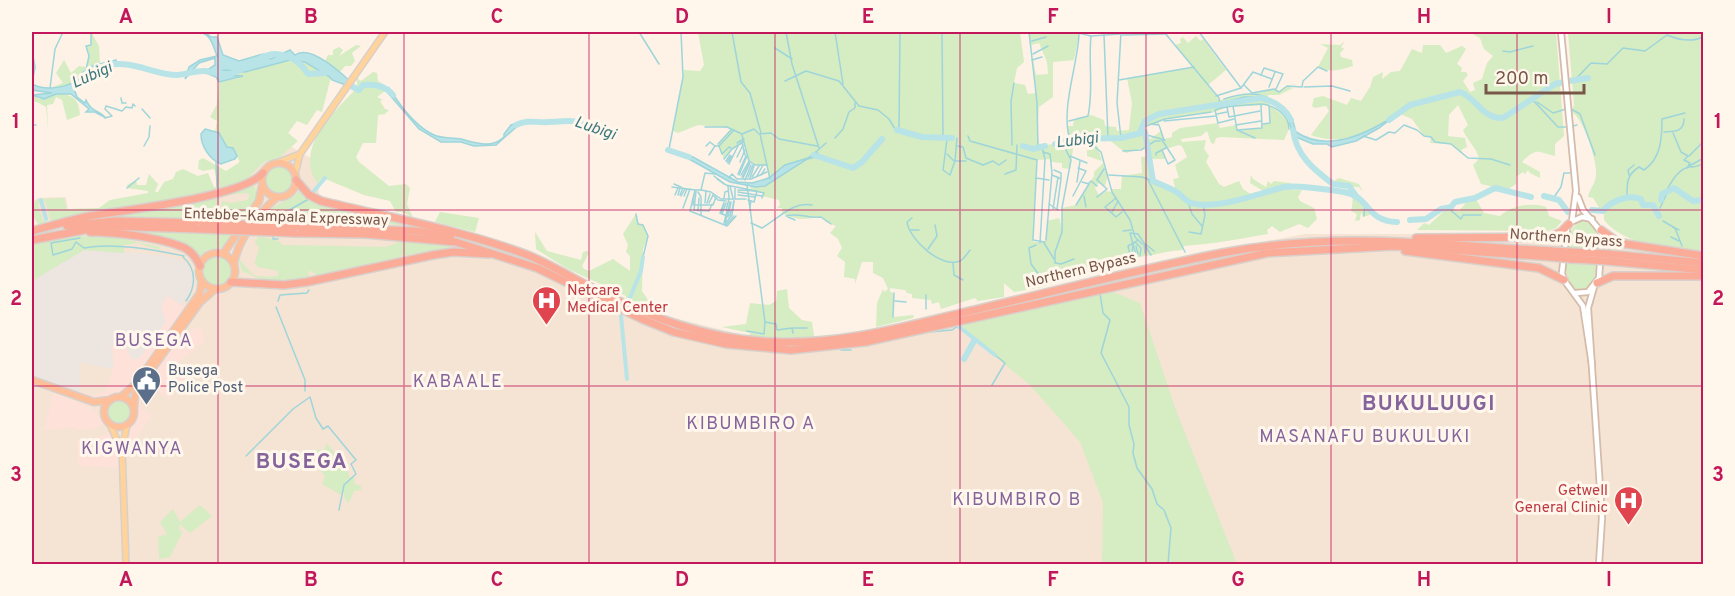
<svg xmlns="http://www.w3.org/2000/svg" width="1735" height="596" viewBox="0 0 1735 596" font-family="Overpass,sans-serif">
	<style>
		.residential { fill: #f5e4d3 }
		.commercial { fill: #fee1d8 }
		.industrial { fill: #ede5df }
		.green { fill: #d6ecc2; fill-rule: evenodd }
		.water { fill: #b8e4e8; stroke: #9ed5db; stroke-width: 1.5 }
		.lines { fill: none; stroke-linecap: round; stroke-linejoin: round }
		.stream { stroke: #9ed5db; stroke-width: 1.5 }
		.canal { stroke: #b8e4e8; stroke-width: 4 }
		.river { stroke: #b8e4e8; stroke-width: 6 }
		.secondary-casing { stroke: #d5bbaa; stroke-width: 8 }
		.primary-casing { stroke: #d9d0cc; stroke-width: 8 }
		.trunk-casing { stroke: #d9d0cc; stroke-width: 9 }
		.motorway-casing { stroke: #d9d0cc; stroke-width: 10 }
		.secondary { stroke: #fff; stroke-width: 4.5 }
		.primary { stroke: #ffd39a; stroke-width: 5 }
		.trunk { stroke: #fdc09a; stroke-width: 6 }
		.motorway { stroke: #fbac99; stroke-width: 7 }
		.motorway-bridge-casing { stroke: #d9d0cc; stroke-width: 10; stroke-linecap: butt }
		.motorway-bridge { stroke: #fbac99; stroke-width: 7 }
		.grid { fill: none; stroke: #c2185b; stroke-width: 1.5; stroke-opacity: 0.55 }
		.labels { text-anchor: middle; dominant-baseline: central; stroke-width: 6; stroke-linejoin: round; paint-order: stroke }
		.street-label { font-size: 15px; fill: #785648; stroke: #fff6ec }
		.health-label { font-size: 15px; fill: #be3a42; stroke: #fff6ec; text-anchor: start }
		.service-label { font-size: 15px; fill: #4e5e75; stroke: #fff6ec; text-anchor: start }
		.water-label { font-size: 16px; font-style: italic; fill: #3b777e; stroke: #fff6ec }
		.quarter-label { font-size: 18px; letter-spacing: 1.5px; fill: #85649c; stroke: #fff6ec }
		.district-label { font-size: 21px; font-weight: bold; letter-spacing: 1.5px; fill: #85649c; stroke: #fff6ec }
		.neatline { fill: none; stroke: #c2185b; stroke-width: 2 }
		.grid-label { font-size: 20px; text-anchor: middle; font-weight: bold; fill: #c2185b }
	</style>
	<rect width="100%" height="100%" fill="#fdf2e5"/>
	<polygon class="residential" points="282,141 319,163 319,195 523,248 654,313 747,336 829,337 851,334 1164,260 1305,234 1549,234 1619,237 1703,252 1703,564 32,564 32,226 37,224 32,215 32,202 38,198 66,197 69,216 213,189 241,182 238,163 255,148"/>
	<g class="commercial">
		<polygon points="167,295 186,308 137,380 124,392 103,399 95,400 79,395 80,391 93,396 106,391 112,371 111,346 125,345 163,318 161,307"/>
		<polygon points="200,327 206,342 195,346 196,349 178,362 182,370 187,367 192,375 183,383 175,378 170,400 158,392 146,388 140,404 142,409 152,415 130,448 124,446 129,428 137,415 138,395 142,387 145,386 182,333"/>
		<polygon points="54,392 93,409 105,424 92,429 76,430 71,426 71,428 44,430"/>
		<polygon points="110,431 117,446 119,468 78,466 77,441 94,440"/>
	</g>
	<polygon class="industrial" points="84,250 151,254 155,257 159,254 187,262 194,279 191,294 182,305 167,296 161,307 166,322 140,358 132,360 125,345 111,346 114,365 109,369 81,362 79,395 32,382 32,281"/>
	<g class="green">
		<polygon points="91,32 99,46 100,64 82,73 81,78 68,85 50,88 63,83 56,73 64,60 71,73 79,66 86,67 89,56 86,46 91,45"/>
		<path d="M688,32h332l4,30 -7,6 -3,15 11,2 3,9 8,-1 -4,-39 4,21 12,-1 -1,-12 -8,-19 -8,2 -2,-13h45l5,2 -5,26 -21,2v35l-14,10 -2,28 3,12 29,-7 -2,-14h6l1,-6 17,-5 13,5 1,6 11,1 1,4 12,-1 3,-27 -5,-25 66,-11 -18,-22 6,-2 -1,-4 3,-2 5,6 8,-7 4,5 3,-2 23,31 -18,15 11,15 55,-11 5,3 8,-6 6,2 -14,7h-11v10l-41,2 -12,5 -50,7 -6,3v3h-12l-18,10 16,-3 2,9 14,-10 3,8 8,-2v-4l8,-5 38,-5 2,5 16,-3 1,5 25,-2v-4l8,-1 -1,-18 19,14 1,10 -5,11 -63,-3 -5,1 -2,6 -3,-1 -4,-12 -6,5 -20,3 1,3 24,-2 -2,9 5,7 -3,6 13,22 5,3 15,-6 4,8 15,10 -3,-7 7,2 1,-3 -13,-8 1,-8 2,4 13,8 2,-6 3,3 3,-3 16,2 3,7h9l-4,7 2,4 14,7 3,11 -9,9 -9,-4 -19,8 -8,-6 -5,4 1,4c-29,5 -56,10 -84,12l-2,4c-16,1 -29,6 -45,7l-5,5 -15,5 -5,-4 -14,-3 -2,13 -10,-4 -44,18 -28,5 -10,-9v14l-26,4 -3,-3 -34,11 -2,-7 -7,2 -1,-4 -19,-2v-4l-5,-1 -2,-3 -15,-2v4l4,1 -1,24 21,-2 -1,3 -37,9 1,-24 6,-14 1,3 4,-3 -5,-11 -10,-5v-11h-11l-7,22v-5l-11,-2 1,-15 -8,-6 5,-8 -4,-9 -8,-6 6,-7 -10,-4 -5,-5c-18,2 -24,4 -39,-4v-5h-5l3,-3 -1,-5 -17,-4 1,-3 -12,-3 -1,-3c26,2 44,-32 70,-31l-8,-1 -5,4 -22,6 -11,10 -14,7 9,-6 -2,-10 -12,-1 -6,-4 -4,-19 -13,7 -8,10 -6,-14 13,-17 -33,-3 -20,8 -5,-2 11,-61 16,1 4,-6 -6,-33zM1095,139l14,1 17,13 21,-6 2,9 -8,1 1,16 -20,3 -1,13h-10v3l-5,-1 -7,4 -4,-7 4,-5 6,3 3,-11 -5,-12 -9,9v4l-18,29 -14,3v21l-3,-11 -12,3 -2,21h-12l4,-82 14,-1v3l11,1v5l8,1 4,-26 18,-1 2,7 -7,1v6l15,5zM1179,145l3,1 5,11 -12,8 4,13 -6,1 3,13 -23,-11 -3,-22h16l-4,-9z"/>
		<path d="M1469,32h87l8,104 -9,8v12c-16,-3 -18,-10 -33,6l18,10v6l-10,-5 -2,-3 -3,4 -2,-2 -7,5v7l-9,6 -26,-6 -8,-19 6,-6c-3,-13 -12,-18 -16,-29l5,-5 -10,-20 -9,10 -1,21 17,2 2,9 -6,3 4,6 -15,-12 -20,-1 1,-6 -7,-1 -12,-17 -14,-6c-26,19 -56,34 -87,22l18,-24 -3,-5 -11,2 -3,-2 2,-8 9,-2 24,9 4,-7 10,3 9,-14 3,-10 10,-5 -1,7 9,-7 9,-1 12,-22 10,4 1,-8h17l6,8 16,-7 4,3 -9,15 5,4 -1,4h5l2,3 -5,6 7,11 5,-2 -2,-7 9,-4 5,-16 6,-7 -9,-7 -4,-11z"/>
		<path d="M1568,32h98v3l2,-3h35v221c-32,-6 -77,-6 -99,-33v-11h-4l-7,-11 -5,-1c1,-7 8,-14 8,-22 2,-12 -13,-59 -25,-63l3,-7z"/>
		<path d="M1345,41l-4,6 3,2 -4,4 1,4 11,3 1,6c-14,4 -21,7 -35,1l10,-19 -8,-4 20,1z"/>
		<polygon points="356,45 361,46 352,53 355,61 351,66 345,66 339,73 325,61 328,55 333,55 333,50 339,47 343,50 339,56"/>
		<polygon points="290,60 305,62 331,77 322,112 317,110 307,125 297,121 288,133 298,141 279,158 264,162 242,183 181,198 51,222 45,201 41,200 38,205 43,221 50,222 39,225 32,214 32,203 39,199 64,198 67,209 99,208 110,200 148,193 148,191 127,188 127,185 136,180 137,185 146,185 149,174 158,184 155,192 158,192 164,182 173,179 176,172 183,169 198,176 208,173 214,187 219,187 214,169 203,171 198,169 199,160 203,158 226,171 240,162 233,149 227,147 215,132 217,121 210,117 217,104 219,82 240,78 219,73 224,70"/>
		<path d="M373,72l4,1 1,8 11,7 -12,9 6,3 -3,1 5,8 4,1 -4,4 -7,1 -2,28h-13l-7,14 3,5 30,24 17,-2 4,4 -3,16 6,14 -10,-6h-7l-6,-11 -26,-6 -41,-17 -6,5c-22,-35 14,-68 38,-93h3l-2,-14 3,-2 -1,5 3,2z"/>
		<path d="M56,94c16,0 23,4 24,21l-13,5 -5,-20 -6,-3 -3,7 -6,1 1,25 -2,-23 -9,-5h-5v-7l7,4z"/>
		<circle cx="278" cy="181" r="15"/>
		<path d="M1339,178l20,6 4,8 -4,-5h-6l7,15h5l10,11 -12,4 -2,-5 -1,8 -5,1 2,-7 -6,-3c2,-7 3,-17 -2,-24l-13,-2 -1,-5z"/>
		<polygon points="254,185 257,196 242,222 213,221 220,212 222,201 231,203 247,200 250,196 247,193 219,196 217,211 211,221 199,215 199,220 117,217 95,220"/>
		<path d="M300,189l15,15 100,22 -98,-7 -48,3 6,-8 -9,-1c10,-12 26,-10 34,-24z"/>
		<path d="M1470,198l7,3 7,12 16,3c12,-11 32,-14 46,-9l3,9 13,5 -6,7 -8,3 -131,-1 7,-7 5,2 15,-14 8,-3 7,3z"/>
		<polygon points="440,212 479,218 475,232 435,222"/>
		<polygon points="636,214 638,224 643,225 648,236 643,249 642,291 654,309 636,302 631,306 624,304 626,296 566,268 536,249 535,232 547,251 581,260 583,252 587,251 589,253 582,266 584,269 589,271 613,259 630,271 630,256 626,252 628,245 623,234"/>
		<path d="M1583,221l9,3 7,11 -5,46c-31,38 -40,-54 -11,-60z"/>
		<polygon points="103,229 189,230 188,233 234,235 224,248 207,250 198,257 191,248"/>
		<polygon points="72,236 114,237 160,247 159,250 138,243 124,245 124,253 84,250 32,281 32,245"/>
		<path d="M259,236l20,5 3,4 104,2 16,-6h26l22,5 -1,4 -43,5 -86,23 -9,-7 -3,1 2,8h-47l-21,-9 -4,-13c17,18 11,20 40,18v-5l-20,-4 -3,-4 4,-15 -4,-6z"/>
		<circle cx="218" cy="272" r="15"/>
		<polygon points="787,289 789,308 802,320 812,322 814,336 840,334 839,337 768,339 750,336 750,333 722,327 746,324 750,303 769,305 776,301 777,291"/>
		<polygon points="1113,292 1140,303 1177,413 1237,564 1102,564 1103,503 1080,442 1030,385 958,326"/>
		<circle cx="119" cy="412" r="13"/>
		<polygon points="327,443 343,465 347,465 349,477 355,478 354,484 361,486 361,490 354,491 349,503 345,499 343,489 341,495 322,484 325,477 312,456 315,450 324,450"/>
		<polygon points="200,505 212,516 190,533 179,524 180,532 183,531 170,557 159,559 158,537 167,534 160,522 173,509 180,522"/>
	</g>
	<g class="water">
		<path d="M197,32h8l6,5h6l6,18 16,6 24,-7 8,5 19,-9 5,5c17,-12 52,23 64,35l-27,-10 -2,-3 -25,-15 -15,-2 -45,12 -21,-2 -5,3 1,2 23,1 -24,6 -3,-5 -12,-5 11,-7v-7l-16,5 -14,16 4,-12 11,-7 17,-4c-4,-10 -6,-24 -20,-24z"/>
		<path d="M116,60v5l-14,3 -29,18 4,11 8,6 1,-3c6,13 14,10 20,18l-11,-6h-9l3,-3 -18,-15h-15l-12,5 -12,-4 20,-2 -20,-3v-6c15,8 36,3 49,-6l1,-5 10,-7z"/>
		<path d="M389,88c10,16 27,39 45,47 8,4 19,2 27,4 15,4 30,10 43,-2v-3l7,-9 11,-3 -26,23 -22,1 -13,-4h-20l-22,-13 -32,-37z"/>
		<path d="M1287,113l5,5 4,14c32,21 71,2 100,-17l-17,13 -23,13 -24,6 -5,-3h-14l-20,-8z"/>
		<path d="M205,129l14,4 8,14 6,1 4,8 -2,3 -14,5c-12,-5 -20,-18 -20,-30z"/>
		<polygon points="816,152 821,156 807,159 765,186 756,187 730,182 682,155 693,157 738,182 752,183 769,178 785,165 808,158"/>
	</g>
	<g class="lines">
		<g class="stream">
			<polyline points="639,32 659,64"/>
			<polyline points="732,32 741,82 750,93 761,133"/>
			<polyline points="786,32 792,64 819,148"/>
			<polyline points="835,32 843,84"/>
			<polyline points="942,32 943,139"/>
			<polyline points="1029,32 1037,102 1038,148"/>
			<polyline points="1074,32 1091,36 1120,34"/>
			<polyline points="1121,32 1117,103 1121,138"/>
			<polyline points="1164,32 1219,98 1220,105"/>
			<polyline points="1199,32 1241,88 1216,96"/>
			<polyline points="1104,35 1108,138"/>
			<polyline points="1122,35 1167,34"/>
			<polyline points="1032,41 1046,37"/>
			<polyline points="775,48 792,59"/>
			<polyline points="1503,51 1510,52 1533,46"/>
			<polyline points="1033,54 1048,46"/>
			<polyline points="1032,60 1042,57"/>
			<polyline points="86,70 89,56 86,46 91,45 91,32"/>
			<polyline points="1261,75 1264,68 1283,74 1276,89"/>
			<polyline points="1119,80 1194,67"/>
			<polyline points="785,81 806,71 839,81 859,106 878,110 889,119 895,129"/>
			<path d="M1574,81l17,-18 16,1 16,-16 22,3 22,-16c12,5 26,8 37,1"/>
			<polyline points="32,84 35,67 33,56"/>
			<polyline points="1244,85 1252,93 1274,89 1279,92 1287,86 1302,87 1303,81 1318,67 1327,71"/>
			<polyline points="1269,87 1275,72"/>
			<polyline points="1304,87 1332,86 1350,91"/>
			<polyline points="50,88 55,49 63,32"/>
			<polyline points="1241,88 1253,72 1272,79"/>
			<polyline points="121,98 122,103 126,103"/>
			<path d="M1224,99c19,-6 38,-9 52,5"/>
			<polyline points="1532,99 1558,127 1567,127"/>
			<polyline points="1537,102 1553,113 1566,109"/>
			<polyline points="1221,103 1244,97 1266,97"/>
			<polyline points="1226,104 1227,107 1233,106 1237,130 1255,138"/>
			<path d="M1262,104c13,2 27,10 27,25"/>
			<polyline points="1221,105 1221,108 1215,110 1218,123 1234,119"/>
			<polyline points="1233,106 1261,104 1262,128 1237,130"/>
			<polyline points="1221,108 1227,107 1229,117 1260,111"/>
			<polyline points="142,109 150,118"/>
			<polyline points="1571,109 1580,114 1595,155"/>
			<polyline points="32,111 32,125 36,125"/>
			<polyline points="1217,114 1227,112"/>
			<polyline points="105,118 112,116 105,109 106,106 122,111 126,107 132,108 133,104 135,106"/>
			<path d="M1069,121l19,-5c6,-28 0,-53 3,-80"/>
			<polyline points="1164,121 1216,116"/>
			<polyline points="1150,124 1159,125 1164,140"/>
			<polyline points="1263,124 1270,123 1269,105"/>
			<polyline points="1236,125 1261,121"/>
			<polyline points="1573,126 1577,125"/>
			<polyline points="705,127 727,127 742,134 754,129 758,133"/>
			<polyline points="1141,128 1165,119 1211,112"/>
			<polyline points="899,129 900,32"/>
			<path d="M1664,132c9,-1 20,1 20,-13"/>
			<polyline points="1673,133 1681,152 1688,156 1684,160 1690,163 1687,168"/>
			<polyline points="759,134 771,133 779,139 817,146"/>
			<polyline points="760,134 770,179"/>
			<polyline points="742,135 749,161 755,165 767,165"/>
			<polyline points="1147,135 1165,140"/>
			<polyline points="968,136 970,141 1037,160 1033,240 1045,242"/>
			<polyline points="1363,136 1376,140 1389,132 1395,133 1404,125 1417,130 1424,136 1431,137 1435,142 1451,144 1468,158 1491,159 1510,165"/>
			<polyline points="835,138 843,129 849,112 855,108 855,103"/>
			<polyline points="957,138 955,161 966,161"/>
			<polyline points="1093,138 1095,147 1101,152 1112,192 1130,220 1135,237 1142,244"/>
			<polyline points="947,139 943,170 950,175 955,161"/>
			<path d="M1070,140c-10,-31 8,-75 9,-106"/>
			<polyline points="1062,142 1071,160 1062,208 1062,232 1055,252 1055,263 1061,264 1074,259"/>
			<polyline points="737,143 744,139"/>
			<polyline points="742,143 745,155"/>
			<polyline points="718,144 731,130"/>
			<polyline points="1012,145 1011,101 1014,83"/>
			<polyline points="144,146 149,137 150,126"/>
			<polyline points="706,146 710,142 715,146"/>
			<polyline points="719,146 722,154 729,147 731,148"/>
			<polyline points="957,146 963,147 966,158 983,165 993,161 999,165 1006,160"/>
			<polyline points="669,149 683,77 681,32"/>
			<polyline points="1162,150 1168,164 1175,160 1162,140"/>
			<polyline points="1123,151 1141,150 1155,141 1160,141"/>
			<polyline points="816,152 826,143"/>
			<polyline points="1043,152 1050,154 1052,173 1046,240"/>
			<polyline points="947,154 954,161"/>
			<polyline points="709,155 715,146 719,146 734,130"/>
			<polyline points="1156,155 1156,153 1166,148"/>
			<polyline points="1070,156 1087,163"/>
			<polyline points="1689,156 1704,141"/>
			<polyline points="737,157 743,145"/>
			<polyline points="724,159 732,149 743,142"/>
			<polyline points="726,161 730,155"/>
			<polyline points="216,162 217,187"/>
			<polyline points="727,162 731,156"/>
			<polyline points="740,162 745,150"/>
			<polyline points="728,163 732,156"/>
			<polyline points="729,164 738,146"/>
			<polyline points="1689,166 1704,158"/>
			<polyline points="1054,170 1061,173 1061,178"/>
			<polyline points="715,174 705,173 701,190 711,192 721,199 746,199"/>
			<polyline points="738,174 746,156"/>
			<polyline points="1005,174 1016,170 1017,145"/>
			<polyline points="739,175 747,156"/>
			<polyline points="741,175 749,161"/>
			<polyline points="761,175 765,169"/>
			<polyline points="1052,175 1061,179 1057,209"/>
			<polyline points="1109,175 1142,177 1153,181"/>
			<polyline points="1629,175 1628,170 1634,165"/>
			<polyline points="714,176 726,185 746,189"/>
			<polyline points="757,176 763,165"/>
			<polyline points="742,177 749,163"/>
			<polyline points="748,177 753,165"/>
			<polyline points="752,177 759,166"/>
			<polyline points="729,178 732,174 737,179 751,179 767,172"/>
			<polyline points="743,178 750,163"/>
			<polyline points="750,178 754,166"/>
			<polyline points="1036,178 1049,180"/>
			<polyline points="1147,178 1185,252"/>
			<polyline points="717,179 724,184"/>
			<polyline points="745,180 751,165"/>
			<polyline points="1077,182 1080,161"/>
			<polyline points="1089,183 1091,181 1097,186"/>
			<polyline points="674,184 681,187"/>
			<polyline points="747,185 765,322 764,334 747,331"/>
			<polyline points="728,186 729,198"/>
			<polyline points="730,186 733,198"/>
			<polyline points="672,187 695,190"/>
			<polyline points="127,188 139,178"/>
			<polyline points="746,189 764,193 762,198"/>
			<polyline points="701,190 695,190 690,211 727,226 736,216"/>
			<polyline points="738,190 757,191 754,202 748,200"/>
			<path d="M1667,190c4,-8 12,-21 22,-23 7,-1 8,1 15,-4"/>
			<polyline points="696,191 694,210 709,211 712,204"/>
			<polyline points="698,192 701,197 701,215"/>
			<polyline points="738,192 762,196"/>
			<polyline points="675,195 678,188"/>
			<polyline points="678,195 680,188"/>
			<polyline points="680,195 683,188"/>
			<polyline points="713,195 718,200 726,201"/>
			<polyline points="738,195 755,197"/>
			<polyline points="681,196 685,189"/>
			<polyline points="684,196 687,189"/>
			<polyline points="1073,196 1086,171 1078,168"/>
			<polyline points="1084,196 1086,207"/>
			<polyline points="1097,197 1107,189 1097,180 1104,169"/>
			<polyline points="1554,197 1561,187 1564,173 1570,173"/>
			<polyline points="724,198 725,192 728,191"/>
			<polyline points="735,198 735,188"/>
			<polyline points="1116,198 1105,207 1116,217 1122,212"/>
			<path d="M1627,198c0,-14 -1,-23 12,-31l5,3c17,-11 18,-32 18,-51l23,-6"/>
			<polyline points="729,199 726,210 731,211 730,216"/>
			<polyline points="749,200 750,208"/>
			<polyline points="730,202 725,224 732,215 734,201"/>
			<polyline points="1188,202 1192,214 1202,226"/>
			<polyline points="705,203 706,191"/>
			<polyline points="707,203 710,194"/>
			<polyline points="709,203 713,195"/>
			<polyline points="724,203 720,213 727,216"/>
			<polyline points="1049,204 1058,210"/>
			<polyline points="693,205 694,195"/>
			<polyline points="694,205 713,205 716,197"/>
			<polyline points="1076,205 1089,184 1082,182"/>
			<polyline points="750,207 751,201"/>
			<polyline points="683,208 690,189"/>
			<polyline points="1448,208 1461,219 1463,215 1481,215"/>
			<polyline points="1660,208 1669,189"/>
			<polyline points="1053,209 1058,177"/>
			<polyline points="698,211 699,198"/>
			<polyline points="732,211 734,201"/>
			<polyline points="1112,212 1118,201"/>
			<polyline points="721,213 724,203"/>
			<polyline points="636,214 638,224 643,225 648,236 643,257"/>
			<polyline points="722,214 726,203"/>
			<path d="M786,216c13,-4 22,3 35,1l10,7"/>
			<polyline points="1364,216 1365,203"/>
			<polyline points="728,217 731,202"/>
			<polyline points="788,217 795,220"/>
			<path d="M912,218l-5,4c2,17 34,47 53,39 4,-2 7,-7 10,-11"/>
			<polyline points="1663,221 1675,228 1682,246"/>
			<polyline points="724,223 727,211"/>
			<path d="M751,223l11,5c16,-9 31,-27 50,-23"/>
			<polyline points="279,224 291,209 307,200"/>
			<polyline points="726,225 734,216"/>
			<polyline points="1673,227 1679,230"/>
			<polyline points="910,230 919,230"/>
			<polyline points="1123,231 1131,230"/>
			<polyline points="1189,232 1201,234 1205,215 1203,204"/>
			<polyline points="274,234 273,239 278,239"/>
			<polyline points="1671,237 1679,241"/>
			<path d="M80,238l-29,5 2,12 19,-6 4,-7 8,6c29,-6 71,2 100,8"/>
			<polyline points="1138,240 1135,242 1141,248 1140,256"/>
			<polyline points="1040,243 1045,159 1042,147"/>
			<polyline points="1044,243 1054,259"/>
			<polyline points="1144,243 1154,251"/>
			<polyline points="1144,244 1151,255"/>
			<polyline points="1036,245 1029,248 1031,264 1046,284"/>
			<polyline points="1136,246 1138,254"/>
			<polyline points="928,249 937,236 935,225"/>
			<polyline points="1132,254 1133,243"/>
			<polyline points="1125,255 1130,254 1128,246 1135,242"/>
			<polyline points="1136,255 1130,233 1138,234 1144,243 1145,253"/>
			<path d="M183,257c14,12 13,30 3,44"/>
			<polyline points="953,263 954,275 963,280"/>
			<polyline points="1100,293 1103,313 1110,320 1101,353 1129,407 1129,425 1134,444 1133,453 1137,468 1152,489 1157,504 1164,510 1171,528 1168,564"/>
			<polyline points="926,295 926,309"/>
			<polyline points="278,301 280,295 307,293 309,290"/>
			<polyline points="895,301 906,302"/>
			<polyline points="276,307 305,380 305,391"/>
			<polyline points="893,317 894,293"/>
			<polyline points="765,322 776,324 777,330 792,328 793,333"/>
			<polyline points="793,328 807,328"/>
			<polyline points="861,346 929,332 952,330 958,326"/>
			<polyline points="841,350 851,350"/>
			<polyline points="992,385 1005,363 995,355"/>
			<polyline points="246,456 293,409 310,397 316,418 323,429 328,426 356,460 351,464 356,474 344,485 339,510"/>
		</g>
		<g class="canal">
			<polyline points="314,191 325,178"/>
			<polyline points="41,200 46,219"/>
			<polyline points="629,300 641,271 643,257"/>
			<polyline points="621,316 627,379"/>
			<polyline points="958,326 995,355"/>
		</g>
		<g class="river">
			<path d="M261,58c17,-10 37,0 47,16l17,-1"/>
			<path d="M109,65c23,-5 46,10 68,10 9,0 19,-5 28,-4 18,2 22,7 39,-3"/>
			<polyline points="1569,81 1588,78"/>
			<path d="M353,87l6,3 4,-5c11,-1 23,1 30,10"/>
			<path d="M1389,120l21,-15 50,-13c17,6 22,27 43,26l52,-34 9,-2"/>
			<path d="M516,125c12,-6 20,-2 33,-3 29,-1 21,-4 49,9"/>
			<polyline points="897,130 922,137 952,138"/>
			<path d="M1293,130c3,25 20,39 40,54l16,2 7,10"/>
			<path d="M1140,132l5,-11 14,-7 102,-16c13,3 24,10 30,22"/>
			<path d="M1055,144l16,-5 50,-1 24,-6 8,49c8,4 18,7 25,12 4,3 7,7 11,9 23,10 72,-9 95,-15 10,-2 49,3 60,5 27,5 21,29 53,30"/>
			<polyline points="1023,146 1033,149 1045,146"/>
			<polyline points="668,150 689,157"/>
			<polyline points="814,155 853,168 862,162 882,139"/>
			<polyline points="1544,196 1559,200 1568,212"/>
			<polyline points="1661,200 1662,194 1674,188 1693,201 1704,200"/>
			<path d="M1592,210l11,1c8,-10 25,-17 38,-12l2,6h10l6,11"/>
			<polyline points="1410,220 1426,219 1441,209 1451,207 1455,202 1475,198 1495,188 1531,197"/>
			<polyline points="964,359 974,341"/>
		</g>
		<defs>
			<g id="secondary">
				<polyline points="1561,32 1576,191 1572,221"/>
				<polyline points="1571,222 1582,217 1592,219"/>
				<polyline points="1567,229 1562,273 1564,280 1583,306 1592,365"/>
				<polyline points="1594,287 1588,308 1602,518 1599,564"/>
				<polyline points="1576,293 1588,292 1599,278 1602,233 1583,210 1578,197"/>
			</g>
			<g id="primary">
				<polyline points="279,162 300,154"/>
				<polyline points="295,174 300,154 385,32"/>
				<polyline points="110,425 121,448"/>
				<polyline points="126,564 122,449 127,425"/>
			</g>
			<g id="trunk">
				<circle cx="279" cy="180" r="17"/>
				<circle cx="217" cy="271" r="18"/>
				<polyline points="223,254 259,201 262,186"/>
				<path d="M234,263c5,-25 24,-49 43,-66"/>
				<polyline points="146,370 200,293 202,281"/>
				<polyline points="32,380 94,402 110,400"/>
				<polyline points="122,396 139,381"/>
				<circle cx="119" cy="412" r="15"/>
				<polyline points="134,407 135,395 146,377 200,302 215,289"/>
			</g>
			<g id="motorway">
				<path d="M296,180l13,15 12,6c70,17 141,29 209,55 21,9 41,21 62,32 57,29 116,52 182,54 64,3 125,-14 188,-29 86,-20 173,-43 260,-60 115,-22 215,-8 330,-2"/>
				<polyline points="67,226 114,221 202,223"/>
				<polyline points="298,227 416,231 451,236"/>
				<polyline points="1601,230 1615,240 1626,244 1704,256"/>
				<path d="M32,231c19,-5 38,-11 58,-15 34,-6 153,-19 173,-43"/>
				<path d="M90,232c26,0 66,5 90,14 10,3 16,11 20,20"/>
				<polyline points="294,233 365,234 456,242 537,268 642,319 674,332 726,344 791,350 865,342 1267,253 1394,246 1551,257"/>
				<polyline points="1416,238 1549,237 1561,232 1569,224"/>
				<polyline points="32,240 105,226 198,229"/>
				<polyline points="1405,251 1539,268 1564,280"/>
				<polyline points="1571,252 1592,253"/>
				<polyline points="1608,254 1704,263"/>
				<polyline points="1571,259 1591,260"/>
				<polyline points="1607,261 1704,270"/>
				<polyline points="231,282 284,285 307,282 433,255 453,252 489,254"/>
				<polyline points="1597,283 1613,276 1704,276"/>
			</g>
		</defs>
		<use href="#secondary" class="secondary-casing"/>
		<use href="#primary" class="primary-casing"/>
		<use href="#trunk" class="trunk-casing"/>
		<use href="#motorway" class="motorway-casing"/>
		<use href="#secondary" class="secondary"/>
		<use href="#primary" class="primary"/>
		<use href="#trunk" class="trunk"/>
		<use href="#motorway" class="motorway"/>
		<defs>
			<g id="motorway-bridge">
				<polyline points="202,223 298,227"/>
				<polyline points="198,229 294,233"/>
				<polyline points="1552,251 1571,252"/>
				<polyline points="1592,253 1608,254"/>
				<polyline points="1551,257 1571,259"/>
				<polyline points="1591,260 1607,261"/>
			</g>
		</defs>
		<use href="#motorway-bridge" class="motorway-bridge-casing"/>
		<use href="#motorway-bridge" class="motorway-bridge"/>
	</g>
	<path class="grid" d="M218,32v532M404,32v532M589,32v532M775,32v532M960,32v532M1146,32v532M1331,32v532M1517,32v532M32,210h1672M32,386h1672"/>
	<defs>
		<symbol id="hospital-pin" viewBox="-11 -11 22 30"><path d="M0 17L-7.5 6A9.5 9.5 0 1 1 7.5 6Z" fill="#e0444e" stroke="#fff6ec"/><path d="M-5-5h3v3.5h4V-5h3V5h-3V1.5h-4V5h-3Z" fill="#fff"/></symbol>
		<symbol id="civic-pin" viewBox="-11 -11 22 30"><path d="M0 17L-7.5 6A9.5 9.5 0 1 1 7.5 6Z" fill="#5c6f8a" stroke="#fff6ec"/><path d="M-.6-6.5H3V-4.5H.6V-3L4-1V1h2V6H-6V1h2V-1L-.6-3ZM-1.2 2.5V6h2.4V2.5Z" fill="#fff"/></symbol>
	</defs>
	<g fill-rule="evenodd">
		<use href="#hospital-pin" x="530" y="284" width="33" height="45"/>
		<use href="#civic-pin" x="130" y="364" width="33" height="45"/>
		<use href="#hospital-pin" x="1612" y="484" width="33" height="45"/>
	</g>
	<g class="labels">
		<g class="street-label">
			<text transform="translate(286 218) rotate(2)">Entebbe–Kampala Expressway</text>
			<text transform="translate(1566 239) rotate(4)">Northern Bypass</text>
			<text transform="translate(1081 271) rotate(-13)">Northern Bypass</text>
		</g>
		<g class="health-label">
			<text x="567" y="291">Netcare<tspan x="567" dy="17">Medical Center</tspan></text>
			<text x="1608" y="491" text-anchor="end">Getwell<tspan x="1608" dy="17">General Clinic</tspan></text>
		</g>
		<g class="service-label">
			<text x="168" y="371">Busega<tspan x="168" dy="17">Police Post</tspan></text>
		</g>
		<g class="water-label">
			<text transform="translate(92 76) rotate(-24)">Lubigi</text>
			<text transform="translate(595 129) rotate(19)">Lubigi</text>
			<text transform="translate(1077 141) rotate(-7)">Lubigi</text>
		</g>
		<g class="quarter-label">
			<text x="154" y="341">BUSEGA</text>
			<text x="458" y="382">KABAALE</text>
			<text x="751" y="424">KIBUMBIRO A</text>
			<text x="1365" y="437">MASANAFU BUKULUKI</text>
			<text x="132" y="449">KIGWANYA</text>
			<text x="1017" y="500">KIBUMBIRO B</text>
		</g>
		<g class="district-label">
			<text x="1429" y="404">BUKULUUGI</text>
			<text x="302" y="462">BUSEGA</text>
		</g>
	</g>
	<rect width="1735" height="596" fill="none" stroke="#fff6ec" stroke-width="66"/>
	<path d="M1486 84v9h98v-9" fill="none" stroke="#785648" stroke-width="3"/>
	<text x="1495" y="84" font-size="18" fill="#785648" stroke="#fff6ec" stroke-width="4.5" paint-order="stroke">200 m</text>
	<rect x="33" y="33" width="1669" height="530" class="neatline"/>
	<g class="grid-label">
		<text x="126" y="23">A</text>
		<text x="311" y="23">B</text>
		<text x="497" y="23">C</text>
		<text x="682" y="23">D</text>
		<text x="868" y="23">E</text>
		<text x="1053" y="23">F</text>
		<text x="1238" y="23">G</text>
		<text x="1424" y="23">H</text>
		<text x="1609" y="23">I</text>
		<text x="16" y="128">1</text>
		<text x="1718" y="128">1</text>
		<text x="16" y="305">2</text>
		<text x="1718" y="305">2</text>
		<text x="16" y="481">3</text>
		<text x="1718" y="481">3</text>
		<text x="126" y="586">A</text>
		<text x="311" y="586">B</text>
		<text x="497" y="586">C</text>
		<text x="682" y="586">D</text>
		<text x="868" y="586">E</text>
		<text x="1053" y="586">F</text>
		<text x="1238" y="586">G</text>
		<text x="1424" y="586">H</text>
		<text x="1609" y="586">I</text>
	</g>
</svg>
